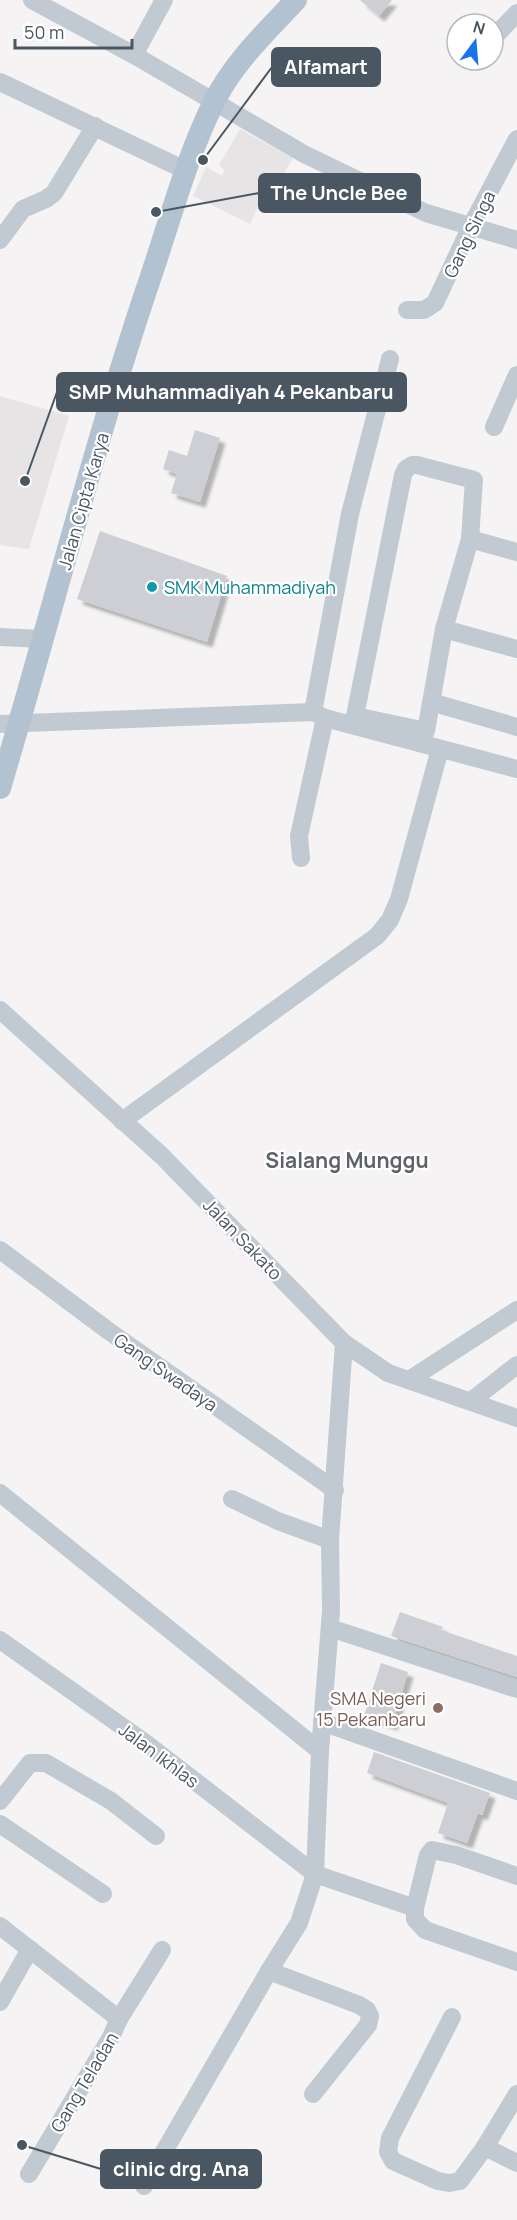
<svg xmlns="http://www.w3.org/2000/svg" width="517" height="2220" viewBox="0 0 517 2220" font-family="Manrope,sans-serif">
	<style>
		.education { fill: #e6e4e5 }
		.building { fill: #cdcfd5; filter: url(#shadow) }
		.lines { fill: none; stroke-linecap: round; stroke-linejoin: round }
		.minor { stroke: #c1cad2; stroke-width: 18 }
		.major { stroke: #b3c2d1; stroke-width: 22 }
		.culture-dot { fill: #0f9aa8; stroke: #fff; stroke-width: 2 }
		.education-dot { fill: #8d6e63; stroke: #fff; stroke-width: 2 }
		.labels { text-anchor: middle; dominant-baseline: central; stroke-width: 4.5; stroke-linejoin: round; paint-order: stroke }
		.street-label { font-size: 18px; fill: #4a5661; stroke: #fff }
		.culture-label { font-size: 18px; fill: #0d838f; stroke: #fff; text-anchor: start }
		.education-label { font-size: 18px; fill: #785e54; stroke: #fff; text-anchor: end }
		.quarter-label { font-size: 21px; font-weight: bold; fill: #5f6368; stroke: #fff }
		.leader { fill: none; stroke: #4a5661; stroke-width: 2 }
		.callout-dot { fill: #4a5661; stroke: #fff; stroke-width: 2 }
		.callout { fill: #4a5661; stroke: #4a5661; stroke-width: 2 }
		.callout-label { font-size: 20px; text-anchor: middle; font-weight: bold; fill: #fff }
	</style>
	<defs>
		<filter id="shadow"><feDropShadow dx="5.5" dy="5.5" stdDeviation="1.5" flood-color="#0004"/></filter>
	</defs>
	<rect width="100%" height="100%" fill="#f5f3f3"/>
	<g class="education">
		<polygon points="240,129 293,158 267,202 260,202 250,224 193,196 206,167 222,176 224,170 219,165"/>
		<polygon points="0,396 69,416 29,549 0,545"/>
	</g>
	<g class="building">
		<polygon points="360,0 392,0 379,16"/>
		<polygon points="195,430 220,438 200,502 171,493 177,474 163,469 169,450 187,456"/>
		<polygon points="100,531 227,576 207,642 77,599"/>
		<polygon points="400,1612 443,1627 441,1630 517,1656 517,1677 391,1636"/>
		<polygon points="381,1663 408,1672 392,1725 364,1716"/>
		<polygon points="374,1752 490,1793 482,1815 478,1813 467,1843 438,1833 448,1803 367,1773"/>
	</g>
	<g class="lines">
		<g class="minor">
			<polyline points="32,0 134,55 304,154 426,213 517,240"/>
			<polyline points="497,34 517,13"/>
			<polyline points="134,55 164,0"/>
			<polyline points="0,82 187,171"/>
			<polyline points="0,240 23,209 46,199 54,193 95,126"/>
			<polyline points="407,310 424,310 435,303 471,226 517,139"/>
			<polyline points="494,427 517,375"/>
			<polygon points="412,465 417,465 474,480 470,539 444,629 426,731 355,716 403,475 406,469"/>
			<polyline points="470,539 517,552"/>
			<polyline points="444,629 517,649"/>
			<polyline points="0,637 43,639"/>
			<polyline points="431,702 517,727"/>
			<polyline points="313,712 350,514 390,359"/>
			<polyline points="0,724 313,712 325,718 517,769"/>
			<polyline points="301,858 299,836 325,718"/>
			<polyline points="0,1010 162,1156 344,1343 388,1373 517,1418"/>
			<polyline points="122,1121 377,936 390,920 399,899 440,749"/>
			<polyline points="0,1250 110,1332 335,1490"/>
			<polyline points="409,1380 517,1310"/>
			<polyline points="471,1401 517,1365"/>
			<polyline points="0,1493 320,1751 315,1874 299,1923 269,1971 144,2186"/>
			<polyline points="232,1499 278,1521 330,1540"/>
			<polyline points="330,1628 517,1689"/>
			<polyline points="0,1640 147,1744 315,1874 415,1908 415,1919 425,1930 517,1962"/>
			<polyline points="322,1722 517,1791"/>
			<polyline points="320,1751 331,1611 330,1540 344,1343"/>
			<polyline points="0,1801 30,1763 46,1763 111,1801 156,1836"/>
			<polyline points="0,1824 103,1894"/>
			<polyline points="415,1908 428,1855 432,1850 456,1855 517,1876"/>
			<polyline points="0,1926 119,2019 111,2037 29,2174"/>
			<polyline points="269,1971 359,2005 367,2010 370,2016 368,2025 313,2094"/>
			<polyline points="0,2002 30,1949"/>
			<polyline points="452,2017 390,2138 388,2152 393,2161 438,2181 449,2183 460,2181 485,2147 517,2094"/>
			<polyline points="119,2019 162,1950"/>
			<polyline points="485,2147 517,2163"/>
		</g>
		<path class="major" d="M0,788c51,-171 94,-345 152,-515 19,-56 35,-117 62,-171 19,-39 52,-70 82,-102"/>
	</g>
	<circle class="culture-dot" cx="152" cy="587" r="6"/>
	<circle class="education-dot" cx="438" cy="1708" r="6"/>
	<g class="labels">
		<g class="street-label">
			<text transform="translate(469 234) rotate(-64)">Gang Singa</text>
			<text transform="translate(83 501) rotate(-74)">Jalan Cipta Karya</text>
			<text transform="translate(243 1239) rotate(46)">Jalan Sakato</text>
			<text transform="translate(166 1372) rotate(35)">Gang Swadaya</text>
			<text transform="translate(159 1755) rotate(37)">Jalan Ikhlas</text>
			<text transform="translate(84 2082) rotate(-59)">Gang Teladan</text>
		</g>
		<g class="culture-label">
			<text x="164" y="587">SMK Muhammadiyah</text>
		</g>
		<g class="education-label">
			<text x="426" y="1698">SMA Negeri<tspan x="426" dy="21">15 Pekanbaru</tspan></text>
		</g>
		<g class="quarter-label">
			<text x="347" y="1160">Sialang Munggu</text>
		</g>
	</g>
	<path class="leader" d="M203 160L272 67M156 212L259 193M25 481L57 392M22 2145L101 2169"/>
	<g class="callout-dot">
		<circle cx="203" cy="160" r="6"/>
		<circle cx="156" cy="212" r="6"/>
		<circle cx="25" cy="481" r="6"/>
		<circle cx="22" cy="2145" r="6"/>
	</g>
	<g class="callout">
		<rect x="272" y="48" width="108" height="38" rx="6"/>
		<rect x="259" y="174" width="161" height="38" rx="6"/>
		<rect x="57" y="373" width="349" height="38" rx="6"/>
		<rect x="101" y="2150" width="160" height="38" rx="6"/>
	</g>
	<g class="callout-label">
		<text x="326" y="74">Alfamart</text>
		<text x="339" y="200">The Uncle Bee</text>
		<text x="231" y="399">SMP Muhammadiyah 4 Pekanbaru</text>
		<text x="181" y="2176">clinic drg. Ana</text>
	</g>
	<g transform="translate(475 42) rotate(16)"><circle r="28" fill="#ffffff" stroke="#b7bbc0" stroke-width="1.5"/>
	<path d="M0-4.5L10 22L0 15L-10 22Z" fill="#1a73e8"/>
	<text y="-9" font-size="16" font-weight="bold" text-anchor="middle" fill="#4a5661">N</text>
	</g>
	<path d="M15 39v9h117v-9" fill="none" stroke="#4a5661" stroke-width="3"/>
	<text x="24" y="39" font-size="18" fill="#4a5661" stroke="#ffffff" stroke-width="4.5" paint-order="stroke">50 m</text>
</svg>
